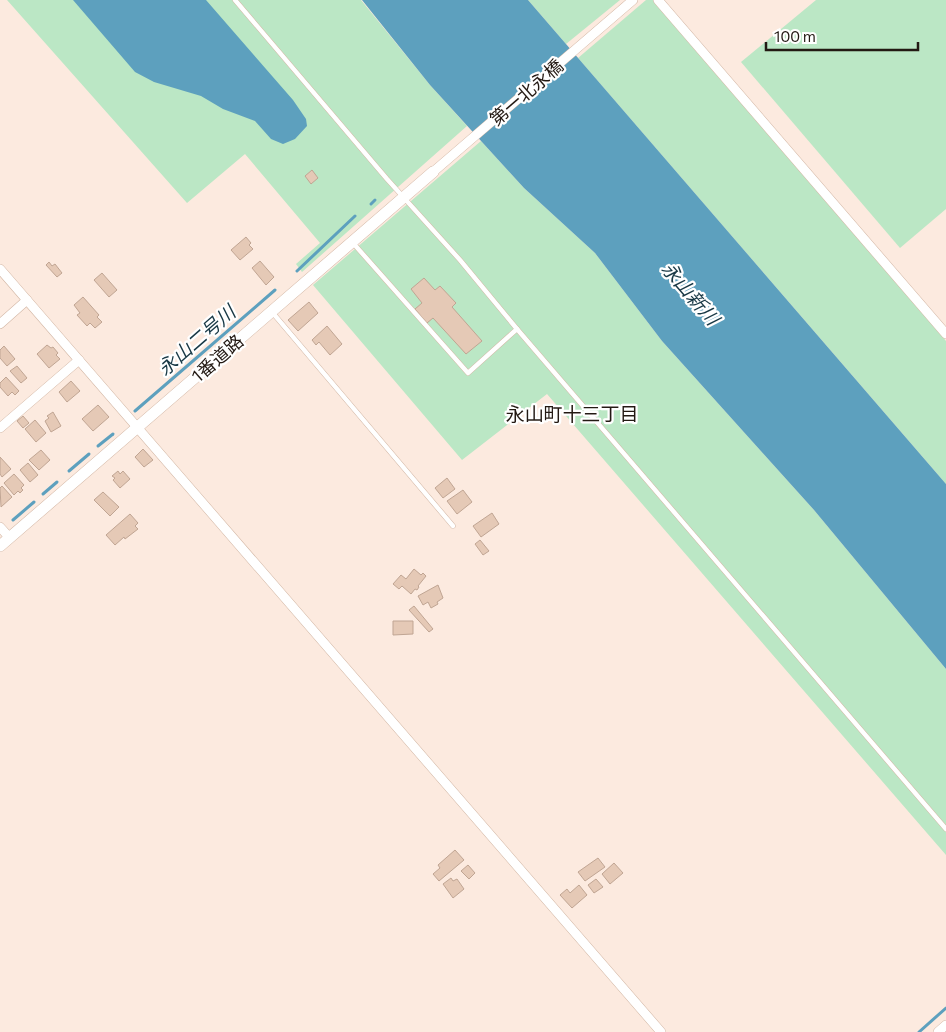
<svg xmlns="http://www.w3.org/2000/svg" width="946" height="1032" viewBox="0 0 946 1032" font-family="Commissioner,'Noto Sans JP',sans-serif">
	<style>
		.green { fill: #bbe7c5 }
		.water { fill: #5da0be }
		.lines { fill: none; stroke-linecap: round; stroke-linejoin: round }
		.stream { stroke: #5da0be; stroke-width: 3 }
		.building { fill: #e5c9b6; stroke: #c0a593 }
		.service-casing { stroke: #d3b7a5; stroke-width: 5.5 }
		.minor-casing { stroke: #d3b7a5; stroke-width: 10 }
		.tertiary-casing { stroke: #d3b7a5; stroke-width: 12 }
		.service { stroke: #fff; stroke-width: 4.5 }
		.minor { stroke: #fff; stroke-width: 9 }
		.tertiary { stroke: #fff; stroke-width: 11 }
		.labels { text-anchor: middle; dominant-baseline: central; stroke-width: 4.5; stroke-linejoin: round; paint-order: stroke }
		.street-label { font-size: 18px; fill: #231913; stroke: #fff }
		.water-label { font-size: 19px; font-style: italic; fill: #183845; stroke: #fff }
		.neighbourhood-label { font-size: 19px; fill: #231913; stroke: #fff }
	</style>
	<rect width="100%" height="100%" fill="#fceadf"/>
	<g class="green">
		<polygon points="7,0 361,0 430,85 467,126 302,272 296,264 320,243 245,154 187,203"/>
		<polygon points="528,0 620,0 566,44"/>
		<polygon points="646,0 658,0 946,341 946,484 578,58"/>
		<polygon points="816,0 946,0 946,209 900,248 741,62"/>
		<polygon points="481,141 524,188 595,253 662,341 814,510 946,669 946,855 547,394 462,460 313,285"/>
	</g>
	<g class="water">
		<polygon points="73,0 206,0 293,100 306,119 307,126 295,139 283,144 271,139 255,121 223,109 201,96 154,82 135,72"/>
		<polygon points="362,0 528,0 946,484 946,669 814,510 662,341 595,253 524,188 430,85"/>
	</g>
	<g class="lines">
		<g class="stream">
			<polyline points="371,204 375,200"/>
			<polyline points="297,271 355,216"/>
			<polyline points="135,411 275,290"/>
			<polyline points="98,446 113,434"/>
			<polyline points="69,471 89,454"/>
			<polyline points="43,494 57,482"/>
			<polyline points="13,520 34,502"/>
			<polyline points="919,1032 946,1008"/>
		</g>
	</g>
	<g class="building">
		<polygon points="312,170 318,178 311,184 305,176"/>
		<polygon points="246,237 251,243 249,245 253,249 240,260 231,250"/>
		<polygon points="260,261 274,277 266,285 252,268"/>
		<polygon points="49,262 52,266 55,264 62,273 57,277 46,265"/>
		<polygon points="102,273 117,290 109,297 94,280"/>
		<polygon points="424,278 435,290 440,286 456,303 452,307 482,341 466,354 433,318 427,323 415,309 422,303 411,289"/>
		<polygon points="83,297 99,315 97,317 102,322 95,328 90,323 87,326 77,315 80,313 74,305"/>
		<polygon points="309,302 318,313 298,331 288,320"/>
		<polygon points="327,326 342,344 330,355 319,342 316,345 312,340"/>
		<polygon points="47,345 51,348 53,347 58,353 56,355 60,359 49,368 37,354"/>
		<polygon points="4,346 15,359 7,366 0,358 0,350"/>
		<polygon points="17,366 27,378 21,383 10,371"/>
		<polygon points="6,377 19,391 15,395 12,392 8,396 0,387 0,383"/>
		<polygon points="71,381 80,391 67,402 59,392"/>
		<polygon points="98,405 109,417 93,431 82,419"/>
		<polygon points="53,412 61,426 51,432 45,421 49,418 47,416"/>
		<polygon points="23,416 29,423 23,428 17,421"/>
		<polygon points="35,420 46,433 36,442 25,429"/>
		<polygon points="143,449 153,460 144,467 135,457"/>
		<polygon points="41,450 50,460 39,470 29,460"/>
		<polygon points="0,457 11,469 2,477 0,474"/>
		<polygon points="28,463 38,475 30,482 20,470"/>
		<polygon points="118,471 120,474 123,471 130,479 120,488 113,480 115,478 112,476"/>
		<polygon points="14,474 24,485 21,488 23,490 20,493 18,491 14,495 4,483"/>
		<polygon points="447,478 455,489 443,498 435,488"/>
		<polygon points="2,486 12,497 1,507 0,488"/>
		<polygon points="463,490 472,502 457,514 447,501"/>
		<polygon points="103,492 119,507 110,516 94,500"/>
		<polygon points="492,513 499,524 481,537 473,526"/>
		<polygon points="130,514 138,523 135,526 138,529 125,539 124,537 115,545 106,535"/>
		<polygon points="480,540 489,551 483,555 475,544"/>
		<polygon points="414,569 421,575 423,573 426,576 418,586 419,587 417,590 415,589 411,594 402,586 399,589 393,584 401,575 406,579"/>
		<polygon points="438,585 443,598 437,602 438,604 431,608 428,602 423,605 418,596"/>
		<polygon points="414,606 433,629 429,632 409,610"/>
		<polygon points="393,621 413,621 413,634 393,635"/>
		<polygon points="455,850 464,860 439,881 433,874 440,868 438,865"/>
		<polygon points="598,858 605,867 585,881 578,872"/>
		<polygon points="614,863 623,873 610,884 602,874"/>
		<polygon points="468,865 475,873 469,879 461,871"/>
		<polygon points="451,878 453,881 457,879 464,889 453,898 443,884"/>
		<polygon points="596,879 603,887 594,893 588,885"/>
		<polygon points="579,885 587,895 572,908 560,895 567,889 570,893"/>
	</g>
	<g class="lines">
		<defs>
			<g id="service">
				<polyline points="235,0 387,179 460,260 517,329 946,829"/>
				<polyline points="353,243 468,373 517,329"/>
				<polyline points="272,312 453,526"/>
			</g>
			<g id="minor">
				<polyline points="658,0 946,334"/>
				<polyline points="433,172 633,0"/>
				<polyline points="0,269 661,1032"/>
				<polyline points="0,324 27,300"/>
				<polyline points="0,428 79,360"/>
				<polyline points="0,527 9,537"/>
				<polyline points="938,1032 946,1025"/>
			</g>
			<polyline id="tertiary" points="0,546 433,172"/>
		</defs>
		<use href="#service" class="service-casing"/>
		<use href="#minor" class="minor-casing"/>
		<use href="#tertiary" class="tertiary-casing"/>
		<use href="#service" class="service"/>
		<use href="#minor" class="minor"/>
		<use href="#tertiary" class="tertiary"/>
	</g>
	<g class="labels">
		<g class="street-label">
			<text transform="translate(526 92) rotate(-41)">第一北永橋</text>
			<text transform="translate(217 358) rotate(-41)">1番道路</text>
		</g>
		<g class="water-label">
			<text transform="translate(691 293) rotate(49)">永山新川</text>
			<text transform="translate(196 340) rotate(-41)">永山二号川</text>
		</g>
		<g class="neighbourhood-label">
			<text x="572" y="413">永山町十三丁目</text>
		</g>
	</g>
	<path d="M766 42v8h152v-8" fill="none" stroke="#231913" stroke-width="2.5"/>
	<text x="774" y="42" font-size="15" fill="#231913" stroke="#ffffff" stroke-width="4" paint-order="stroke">100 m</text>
</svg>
